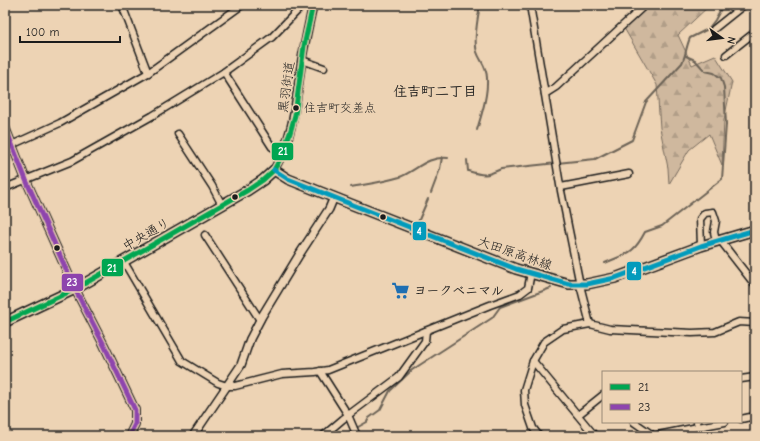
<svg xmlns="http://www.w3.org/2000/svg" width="760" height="441" viewBox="0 0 760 441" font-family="'Comic Neue','Klee One',sans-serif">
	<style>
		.forest { fill: url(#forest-firs); stroke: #766a5d }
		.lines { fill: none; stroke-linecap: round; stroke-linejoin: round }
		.stream { stroke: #6c6357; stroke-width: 2 }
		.minor-casing { stroke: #1c1c1c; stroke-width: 9 }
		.tertiary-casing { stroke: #1c1c1c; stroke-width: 10 }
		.primary-casing { stroke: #1c1c1c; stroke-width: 12 }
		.minor { stroke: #edd3b4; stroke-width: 6 }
		.tertiary { stroke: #edd3b4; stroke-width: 7 }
		.primary { stroke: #edd3b4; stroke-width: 9 }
		.bus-1-casing { stroke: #edd3b4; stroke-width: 8 }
		.bus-2-casing { stroke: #edd3b4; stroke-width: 8 }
		.bus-3-casing { stroke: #edd3b4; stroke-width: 8 }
		.bus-1 { stroke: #00a651; stroke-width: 5 }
		.bus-2 { stroke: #8e44ad; stroke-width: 5 }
		.bus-3 { stroke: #039bbc; stroke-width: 5 }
		.bus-dot { fill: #1c1c1c; stroke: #edd3b4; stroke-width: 1.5 }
		.labels { text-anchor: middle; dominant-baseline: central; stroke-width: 3; stroke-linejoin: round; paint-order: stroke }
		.bus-label { font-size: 12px; fill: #1c1c1c; stroke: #edd3b4; text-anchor: start }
		.street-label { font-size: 13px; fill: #1c1c1c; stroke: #edd3b4 }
		.poi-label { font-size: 13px; font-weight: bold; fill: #1c1c1c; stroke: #edd3b4; text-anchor: start }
		.neighbourhood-label { font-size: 14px; font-weight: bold; fill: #1c1c1c; stroke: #edd3b4 }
		.line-badge { stroke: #edd3b4; stroke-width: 1.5 }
		.badge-label { font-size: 11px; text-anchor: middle; font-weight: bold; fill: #fff }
	</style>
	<defs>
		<pattern id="forest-firs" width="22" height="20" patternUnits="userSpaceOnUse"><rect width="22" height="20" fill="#cfb89e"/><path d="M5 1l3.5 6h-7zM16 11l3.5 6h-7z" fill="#b19e88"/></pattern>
	</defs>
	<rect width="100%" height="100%" fill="#edd3b4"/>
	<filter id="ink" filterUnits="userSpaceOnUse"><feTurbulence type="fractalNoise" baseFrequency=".025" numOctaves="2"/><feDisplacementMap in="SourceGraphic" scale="8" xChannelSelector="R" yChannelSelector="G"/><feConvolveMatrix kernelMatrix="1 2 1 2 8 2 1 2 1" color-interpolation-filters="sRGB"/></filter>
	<g filter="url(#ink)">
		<polygon class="forest" points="648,5 710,5 678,35 692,65 715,55 732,82 724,120 722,165 709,134 689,150 669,184 668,168 660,128 657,85 624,28"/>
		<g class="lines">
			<g class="stream">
				<path d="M477,130c5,-17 11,-35 10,-52 0,-11 -7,-17 -10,-26 -4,-12 1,-35 3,-47"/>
				<path d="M467,160l1,11c16,5 18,5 33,-2l94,-10 37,-19 14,-38 36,-39c4,-8 4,-16 8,-25l18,-9 7,-9 8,-15"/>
				<path d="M351,187c16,-3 33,-5 49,-10 17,-7 27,-21 48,-19"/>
				<polyline points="431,193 440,169 442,157"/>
				<polyline points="418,222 428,199"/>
				<path d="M605,263c22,-10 28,-8 40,-31l17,-6 60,-47 4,-55 -2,-37 -3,-9 -7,-5 -9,-2 -10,-11 -9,-4"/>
				<polyline points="342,436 367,422 369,418 380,410 390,391 412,370 492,318 500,307 551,288"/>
			</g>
			<defs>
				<g id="minor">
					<polyline points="122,5 148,73"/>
					<polyline points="530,5 561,191 580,285 590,324 563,329 544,342 533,361 524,390 525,405 533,428 539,436"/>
					<polyline points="714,29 744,5"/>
					<polyline points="726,55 755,32"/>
					<polyline points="302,60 324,68"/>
					<polyline points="224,72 272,147 282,153"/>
					<polyline points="545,94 556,87 645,5"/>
					<polyline points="755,130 755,131"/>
					<polyline points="178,134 212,186 222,205"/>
					<polyline points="5,148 60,123 148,73 242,5"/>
					<polyline points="561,187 629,174"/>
					<polyline points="5,188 72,161 152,116 224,72 272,37 303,5"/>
					<polyline points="205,235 260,320"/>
					<polyline points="720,240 755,285"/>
					<polyline points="701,246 700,219 705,213 713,212 716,221 714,232 716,241"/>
					<polyline points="124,262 182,361 218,383 227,386 235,386 282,374 315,372 328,370 490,305 520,294 528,288 531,273"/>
					<polyline points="590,324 610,329 692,333 715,332 739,322 755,323"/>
					<polyline points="533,361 595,436"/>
					<polyline points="320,371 348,415 357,436"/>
					<polyline points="741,379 755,377"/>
					<polyline points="578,415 603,395"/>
					<polyline points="741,419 755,416"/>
					<polyline points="634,422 654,436"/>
					<polyline points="698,427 725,422"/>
					<polyline points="323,436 343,419 399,377 425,341 426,331"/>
					<polyline points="653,436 698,427 697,422"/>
				</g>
				<g id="tertiary">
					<polyline points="5,127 26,180 75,289 104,345 135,410 135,424 129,436"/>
					<path d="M274,170c21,-37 22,-70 28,-111 3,-18 7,-36 11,-54"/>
					<polyline points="193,436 241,365 250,339 262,316 299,255 329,209 334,197"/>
				</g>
				<polyline id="primary" points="5,322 75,289 248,190 263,180 274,170 288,179 343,201 516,269 569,284 587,284 615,278 701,246 755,230"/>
			</defs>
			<use href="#minor" class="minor-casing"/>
			<use href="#tertiary" class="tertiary-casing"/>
			<use href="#primary" class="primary-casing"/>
			<use href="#minor" class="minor"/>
			<use href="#tertiary" class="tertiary"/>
			<use href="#primary" class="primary"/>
			<defs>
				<polyline id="bus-1" points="5,322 75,289 248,190 263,180 274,170 280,159 290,133 295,115 304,46 313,5"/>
				<polyline id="bus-2" points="5,127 26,180 75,289 104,345 135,410 135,424 129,436"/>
				<polyline id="bus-3" points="274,170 288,179 343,201 516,269 569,284 587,284 615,278 701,246 755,230"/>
			</defs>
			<use href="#bus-1" class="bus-1-casing"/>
			<use href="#bus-2" class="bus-2-casing"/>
			<use href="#bus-3" class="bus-3-casing"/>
			<use href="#bus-1" class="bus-1"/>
			<use href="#bus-2" class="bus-2"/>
			<use href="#bus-3" class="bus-3"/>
		</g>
	</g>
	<defs>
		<symbol id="supermarket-bare" viewBox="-9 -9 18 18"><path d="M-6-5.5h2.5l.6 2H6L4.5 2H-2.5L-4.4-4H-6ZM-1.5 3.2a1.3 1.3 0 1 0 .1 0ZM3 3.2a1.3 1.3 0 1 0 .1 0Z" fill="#1f6fb2" stroke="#edd3b4" stroke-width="2.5" paint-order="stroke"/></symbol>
	</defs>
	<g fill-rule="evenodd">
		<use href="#supermarket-bare" x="388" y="278" width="25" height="25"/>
	</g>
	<g class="bus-dot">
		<circle cx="296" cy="108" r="3.5"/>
		<circle cx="235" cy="197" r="3.5"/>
		<circle cx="383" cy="217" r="3.5"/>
		<circle cx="57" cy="248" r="3.5"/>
	</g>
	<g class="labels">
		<g class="bus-label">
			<text x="304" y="108">住吉町交差点</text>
		</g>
		<g class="street-label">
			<text transform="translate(286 87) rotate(-82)">黒羽街道</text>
			<text transform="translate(146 234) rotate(-30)">中央通り</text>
			<text transform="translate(515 253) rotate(19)">大田原高林線</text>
		</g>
		<g class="poi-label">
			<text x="414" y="290">ヨークベニマル</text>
		</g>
		<g class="neighbourhood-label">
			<text x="435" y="91">住吉町二丁目</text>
		</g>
	</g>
	<g class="line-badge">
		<rect x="271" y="142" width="23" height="19" rx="4" fill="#00a651"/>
		<rect x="412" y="221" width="15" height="20" rx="4" fill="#039bbc"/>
		<rect x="101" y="258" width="23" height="19" rx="4" fill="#00a651"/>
		<rect x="626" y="261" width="16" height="20" rx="4" fill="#039bbc"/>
		<rect x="61" y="273" width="23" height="19" rx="4" fill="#8e44ad"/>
	</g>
	<g class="badge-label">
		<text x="283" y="155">21</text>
		<text x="419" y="235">4</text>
		<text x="112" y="272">21</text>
		<text x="634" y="275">4</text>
		<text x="72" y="286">23</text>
	</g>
	<rect width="760" height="441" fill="none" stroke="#edd3b4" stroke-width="20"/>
	<rect x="10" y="10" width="740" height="421" fill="none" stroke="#1c1c1c" stroke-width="1.5" filter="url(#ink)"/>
	<rect x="602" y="371" width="140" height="52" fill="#edd3b4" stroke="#998a77"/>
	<rect x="610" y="384" width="20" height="6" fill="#00a651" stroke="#998a77"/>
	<text x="638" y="391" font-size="12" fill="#1c1c1c">21</text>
	<rect x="610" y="404" width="20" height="6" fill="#8e44ad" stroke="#998a77"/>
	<text x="638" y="411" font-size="12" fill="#1c1c1c">23</text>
	<g transform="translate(722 38) rotate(104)" stroke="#edd3b4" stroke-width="3" paint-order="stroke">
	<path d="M0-3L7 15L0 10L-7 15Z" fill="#1c1c1c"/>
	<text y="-6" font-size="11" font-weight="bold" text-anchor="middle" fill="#1c1c1c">N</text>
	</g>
	<path d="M20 36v6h100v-6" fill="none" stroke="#1c1c1c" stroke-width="2"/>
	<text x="26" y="36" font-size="12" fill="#1c1c1c" stroke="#edd3b4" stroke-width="3" paint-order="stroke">100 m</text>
</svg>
